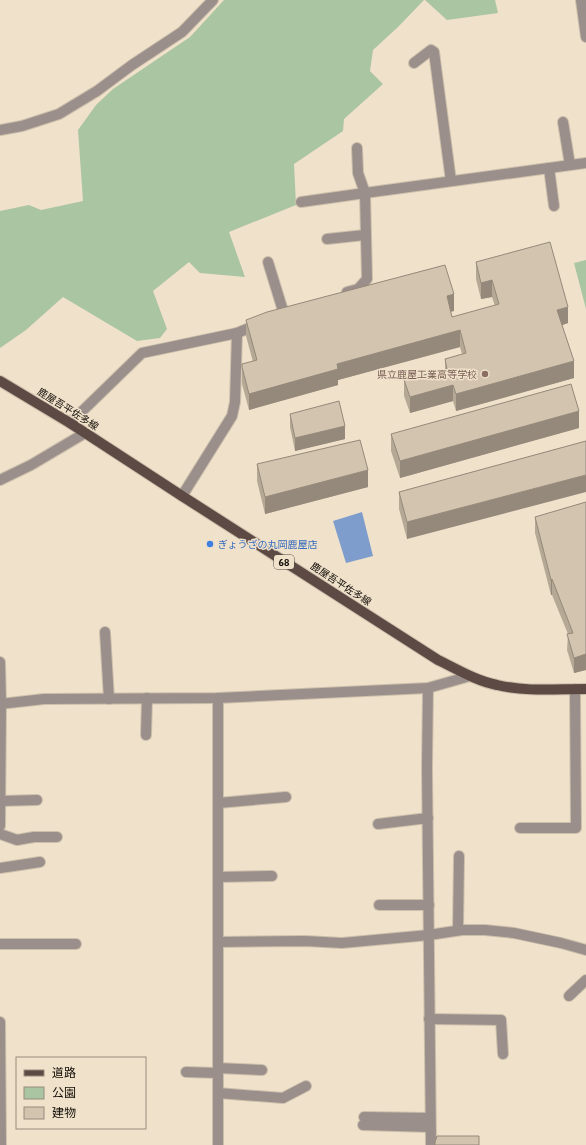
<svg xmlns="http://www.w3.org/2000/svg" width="586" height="1145" viewBox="0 0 586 1145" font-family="'IBM Plex Sans','Noto Sans JP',sans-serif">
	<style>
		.green { fill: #aac5a1 }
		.water { fill: #7e9dcc }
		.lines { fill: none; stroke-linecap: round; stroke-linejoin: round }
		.minor-casing { stroke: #ccbfab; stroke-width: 12 }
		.major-casing { stroke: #ccbfab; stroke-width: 12 }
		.minor { stroke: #9a8f8b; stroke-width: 10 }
		.major { stroke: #5d4a44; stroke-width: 10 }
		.wall { fill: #b5a996 }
		.shaded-wall { fill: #94897a }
		.building { fill: #d3c4af; stroke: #94897a }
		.education-dot { fill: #8d6e63; stroke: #f0e1cb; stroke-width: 1.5 }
		.shop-dot { fill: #3f7fe0; stroke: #f0e1cb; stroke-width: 1.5 }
		.labels { text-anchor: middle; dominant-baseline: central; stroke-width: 3; stroke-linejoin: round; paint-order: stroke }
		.shield { fill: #f0e1cb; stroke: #534c40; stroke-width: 1 }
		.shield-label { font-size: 9px; font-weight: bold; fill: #100c05 }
		.education-label { font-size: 10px; fill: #785e54; stroke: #f0e1cb; text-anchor: end }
		.street-label { font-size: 10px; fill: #100c05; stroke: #f0e1cb }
		.shop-label { font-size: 10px; fill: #366cbe; stroke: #f0e1cb; text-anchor: start }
	</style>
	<rect width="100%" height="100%" fill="#f0e1cb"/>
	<g class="green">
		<polygon points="224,0 424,0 398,27 373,50 370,71 383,84 344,119 343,131 294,164 296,205 229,232 245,277 200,273 189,262 153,291 167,329 160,338 137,341 63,297 26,330 0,348 0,211 29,205 41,210 83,201 78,130 96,105 113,89 190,37"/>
		<polygon points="425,0 495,0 498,13 447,20"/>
		<polygon points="586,260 586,309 574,263"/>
	</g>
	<polygon class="water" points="362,512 373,556 346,563 333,521"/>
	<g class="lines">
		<defs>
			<g id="minor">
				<polyline points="581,0 586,37"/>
				<polyline points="414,63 431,50 434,52 451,181"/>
				<polyline points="563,122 570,165"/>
				<polyline points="0,130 22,126 59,114 97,91 132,65 182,32 213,0"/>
				<polyline points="549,168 554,206"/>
				<polyline points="301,202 365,193 358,173 357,148"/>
				<polyline points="327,239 365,235"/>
				<polyline points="268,262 284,314"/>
				<polyline points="347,292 358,289 367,279 365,193 586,163"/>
				<polyline points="70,423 142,353 237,333 259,324"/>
				<polyline points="0,480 31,465 85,433"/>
				<polyline points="182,496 232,416 235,402 237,333"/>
				<polyline points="105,632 109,699"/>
				<polyline points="0,662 1,703 0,826"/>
				<polyline points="428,688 427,768 431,1145"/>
				<polyline points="0,704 44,699 218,698 428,688 470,676"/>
				<polyline points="146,735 147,698"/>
				<polyline points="0,801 37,800"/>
				<polyline points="218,803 286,797"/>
				<polyline points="378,824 428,818"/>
				<polyline points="520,828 576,828 575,689"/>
				<polyline points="0,834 17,840 34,837 57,837"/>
				<polyline points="0,868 40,862"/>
				<polyline points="219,877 272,876"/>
				<polyline points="379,905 429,905"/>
				<polyline points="458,930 459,856"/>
				<polyline points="219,942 305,941 342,943 429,935 462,930 485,930 514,933 561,943 586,950"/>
				<polyline points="0,944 76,944"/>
				<polyline points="569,996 586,980"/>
				<polyline points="429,1019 501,1020 503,1054"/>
				<polyline points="0,1022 1,1145"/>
				<polyline points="218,1068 262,1070"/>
				<polyline points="186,1072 218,1073"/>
				<polyline points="218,1093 283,1098 306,1086"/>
				<polyline points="364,1117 430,1118"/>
				<polyline points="363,1125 430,1127"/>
				<polyline points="218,1145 218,698"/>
			</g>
			<path id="major" d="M0,381l70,42 112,73 256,164c19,9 38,21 59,25 29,7 59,4 89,4"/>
		</defs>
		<use href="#minor" class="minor-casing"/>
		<use href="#major" class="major-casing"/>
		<use href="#minor" class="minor"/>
		<use href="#major" class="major"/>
	</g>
	<g class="wall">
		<polygon points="476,262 568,323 562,325 574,378 456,411 453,401 410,413 404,396 404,380 445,370 445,359 462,354 460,347 338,380 338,385 249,410 242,384 242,364 253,362 246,336 246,320 454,311 451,312 452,317 495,306 492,297 481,299 476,279"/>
		<polygon points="290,414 345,439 295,451 290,427"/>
		<polygon points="579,428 400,478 391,451 391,434"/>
		<polygon points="586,441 407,539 399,509 399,492"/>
		<polygon points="257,464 368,487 265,514 257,481"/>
		<polygon points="586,502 586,670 574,673 567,650 568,634 552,595 551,595 535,533 535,517"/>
	</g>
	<g class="shaded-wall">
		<polygon points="492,280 492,297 481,299 481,283"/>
		<polygon points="454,294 454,311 447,312 447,296"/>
		<polygon points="568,307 568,323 557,327 557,310"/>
		<polygon points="460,330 460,347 338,380 338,385 249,410 249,394 337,364"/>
		<polygon points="574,361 574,378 456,411 456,394"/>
		<polygon points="453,385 453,401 410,413 410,397"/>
		<polygon points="579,411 579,428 400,478 400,461"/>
		<polygon points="345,426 345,439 295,451 295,438"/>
		<polygon points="368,470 368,487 265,514 265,497"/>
		<polygon points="586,475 586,492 407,539 407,522"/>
		<polygon points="552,579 552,595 551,595 551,580"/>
		<polygon points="586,654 586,670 574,673 574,658"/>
	</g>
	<g class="building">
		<polygon points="550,242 568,307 557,310 574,361 456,394 453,385 410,397 404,380 447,369 445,359 466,353 460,330 337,364 338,369 249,394 242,367 242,364 257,360 246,320 267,312 445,265 454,294 447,296 452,317 499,304 492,280 481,283 476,262"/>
		<polygon points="571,384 579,411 400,461 391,434"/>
		<polygon points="339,401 345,426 295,438 290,414"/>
		<polygon points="360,440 368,470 265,497 257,464"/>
		<polygon points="586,441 586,475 407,522 399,492"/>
		<polygon points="586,502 586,654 574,658 567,634 573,633 552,579 551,580 535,517"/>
		<polygon points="437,1136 479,1136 479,1145 435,1145 435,1142"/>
	</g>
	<circle class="education-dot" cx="485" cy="374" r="4"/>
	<circle class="shop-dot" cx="210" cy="544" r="4"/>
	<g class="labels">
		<rect class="shield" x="274" y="555" width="20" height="14" rx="3"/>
		<g class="shield-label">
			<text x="284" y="562">68</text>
		</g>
		<g class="education-label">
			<text x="477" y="374">県立鹿屋工業高等学校</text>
		</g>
		<g class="street-label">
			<text transform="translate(68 409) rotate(32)">鹿屋吾平佐多線</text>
			<text transform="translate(341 584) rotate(33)">鹿屋吾平佐多線</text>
		</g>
		<g class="shop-label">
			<text x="218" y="544">ぎょうざの丸岡鹿屋店</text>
		</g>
	</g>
	<rect x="16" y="1057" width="130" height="72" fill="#f0e1cb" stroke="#968c7c"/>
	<rect x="24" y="1070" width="20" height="6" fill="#5d4a44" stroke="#968c7c"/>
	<text x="52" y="1077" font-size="12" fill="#100c05">道路</text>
	<rect x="24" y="1087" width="20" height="12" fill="#aac5a1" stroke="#968c7c"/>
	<text x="52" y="1097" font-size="12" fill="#100c05">公園</text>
	<rect x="24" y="1107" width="20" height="12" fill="#d3c4af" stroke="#968c7c"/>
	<text x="52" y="1117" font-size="12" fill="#100c05">建物</text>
</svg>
